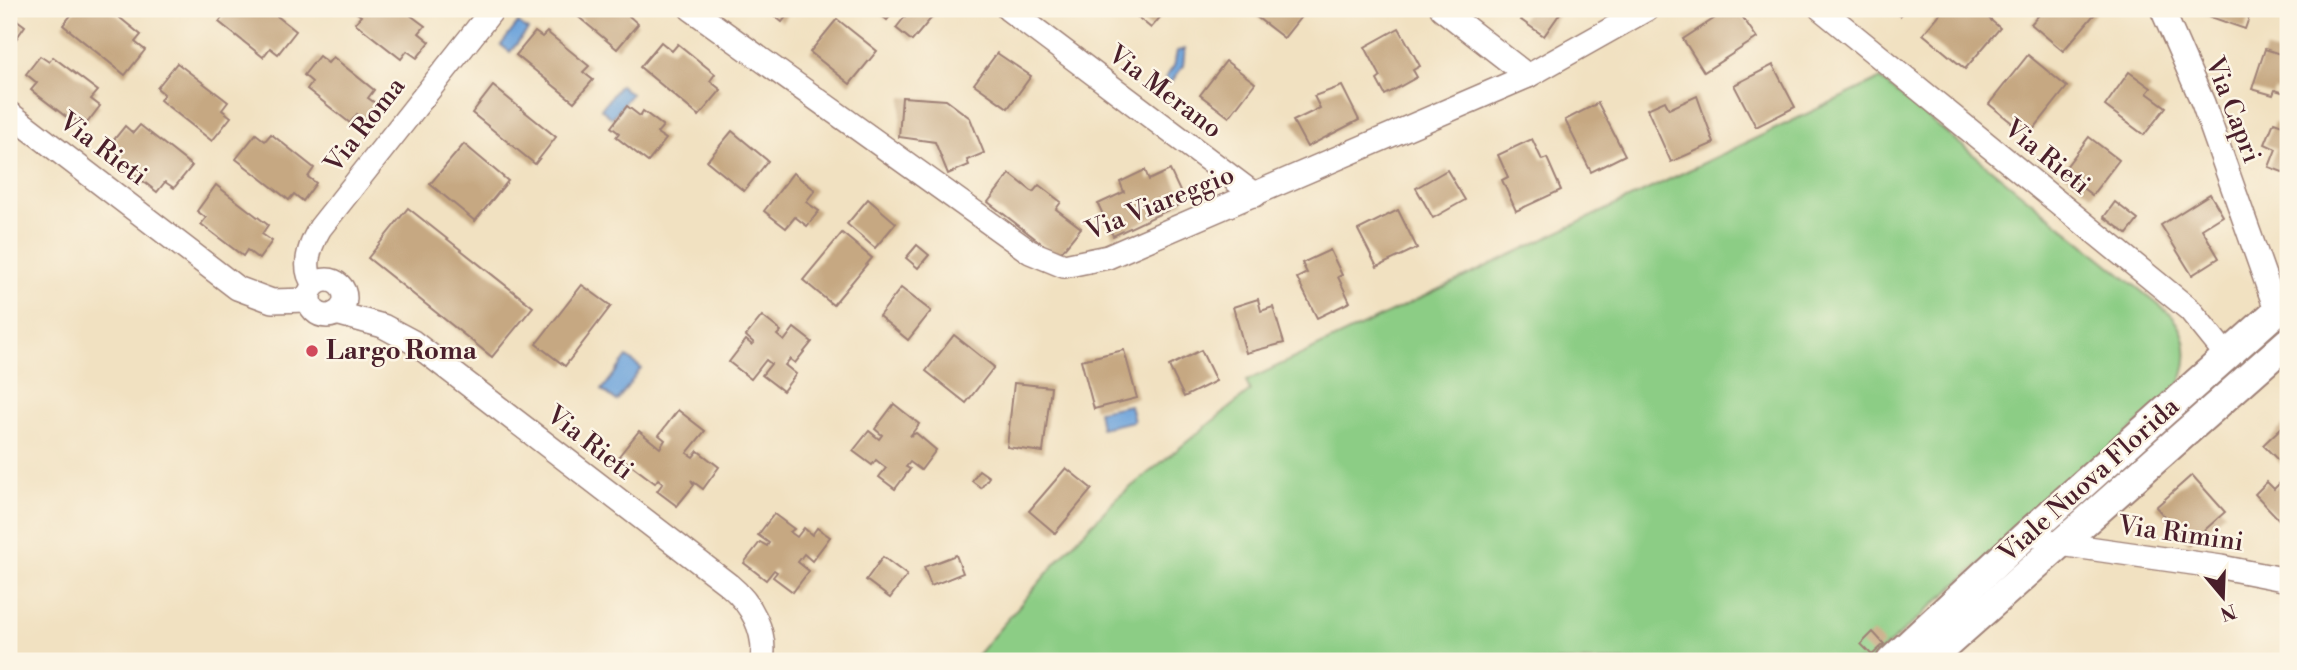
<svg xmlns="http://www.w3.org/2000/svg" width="2297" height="670" viewBox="0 0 2297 670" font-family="'Libre Bodoni',serif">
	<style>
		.green { fill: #8ccd85; stroke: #6b7658; stroke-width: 2 }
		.water { fill: #6ea4db; stroke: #5c6283; stroke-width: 2 }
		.building { fill: #c6a882 }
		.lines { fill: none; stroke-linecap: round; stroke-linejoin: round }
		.minor-casing { stroke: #9e8076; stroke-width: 26 }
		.tertiary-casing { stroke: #9e8076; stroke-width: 32 }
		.minor { stroke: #fff; stroke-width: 23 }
		.tertiary { stroke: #fff; stroke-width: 28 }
		.poi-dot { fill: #d1495b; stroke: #fcf5e5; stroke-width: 2.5 }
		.labels { text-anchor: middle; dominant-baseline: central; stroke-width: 5; stroke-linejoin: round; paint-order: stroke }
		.street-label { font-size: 26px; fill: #4a1f2b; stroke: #fcf5e5 }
		.poi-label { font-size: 26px; font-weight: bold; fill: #4a1f2b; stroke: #fcf5e5; text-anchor: start }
	</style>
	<rect width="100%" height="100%" fill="#fcf5e5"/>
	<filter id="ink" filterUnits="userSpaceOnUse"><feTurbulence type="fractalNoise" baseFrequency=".0143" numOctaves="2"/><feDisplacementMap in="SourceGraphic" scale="14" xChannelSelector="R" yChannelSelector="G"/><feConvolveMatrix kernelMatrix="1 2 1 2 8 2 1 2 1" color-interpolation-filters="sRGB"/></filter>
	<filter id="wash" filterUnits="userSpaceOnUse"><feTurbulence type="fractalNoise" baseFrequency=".00686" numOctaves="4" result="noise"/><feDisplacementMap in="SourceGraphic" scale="28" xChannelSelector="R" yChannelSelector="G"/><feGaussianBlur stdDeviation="1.57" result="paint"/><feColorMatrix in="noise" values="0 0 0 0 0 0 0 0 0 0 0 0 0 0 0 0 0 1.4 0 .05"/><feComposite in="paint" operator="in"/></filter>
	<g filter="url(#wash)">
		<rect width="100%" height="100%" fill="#f1e1c1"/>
		<path class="green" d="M1880,79l291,236c20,21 20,54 3,77l-304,269h-898l95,-111 49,-51 134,-108 -4,-10z"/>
		<g class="water">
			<polygon points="518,23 528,30 510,52 501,45"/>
			<polygon points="1185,49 1183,66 1170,84 1166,77 1174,66 1177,51"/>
			<polygon points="620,85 631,94 612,118 601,109"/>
			<polygon points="627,357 641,368 617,401 602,390"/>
			<polygon points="1130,405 1134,421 1101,428 1098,411"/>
		</g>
		<g id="blocks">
			<g class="building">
				<polygon points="76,9 109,9 141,35 135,42 145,50 125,75 63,25"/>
				<polygon points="219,9 268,9 296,31 278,54 270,48 263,57 219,22 225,14"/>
				<polygon points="352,9 402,9 425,26 419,33 430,42 417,58 407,51 401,59 355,23 361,16"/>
				<polygon points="569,9 629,9 633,12 629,16 638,24 617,49"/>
				<polygon points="766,9 792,9 782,22"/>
				<polygon points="874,9 896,9 887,20"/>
				<polygon points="911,9 939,9 912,41 896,28"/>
				<polygon points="1128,9 1167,9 1151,28"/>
				<polygon points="1259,9 1307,9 1284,38 1254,15"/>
				<polygon points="1529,9 1563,9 1544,36 1521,20"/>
				<polygon points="1729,9 1737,9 1757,38 1704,72 1683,39"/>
				<polygon points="1890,9 1906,9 1900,16"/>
				<polygon points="1944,9 1978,9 2000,28 1965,69 1923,34"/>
				<polygon points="2044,9 2099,9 2063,51 2031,24"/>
				<polygon points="2207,9 2252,9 2245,29 2205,15"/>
				<polygon points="9,14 25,26 9,49"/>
				<polygon points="837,19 877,51 850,84 810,52"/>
				<polygon points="1399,28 1420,66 1413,70 1417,77 1385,95 1377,80 1381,77 1365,47"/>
				<polygon points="535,32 542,37 547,32 589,66 583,72 593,80 574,102 516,55"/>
				<polygon points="661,42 672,51 678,44 715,74 710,81 721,90 699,116 640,67"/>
				<polygon points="2283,45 2288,47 2288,94 2275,90 2273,95 2252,89 2265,49 2280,54"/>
				<polygon points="997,53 1031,76 1008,108 974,84"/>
				<polygon points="2028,55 2067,87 2028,136 1989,104"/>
				<polygon points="40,56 49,62 53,57 98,91 91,99 100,106 87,123 78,116 73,122 31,90 37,83 26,74"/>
				<polygon points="319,56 328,63 333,57 374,90 368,98 378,105 365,121 357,114 350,123 307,89 312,82 304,75"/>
				<polygon points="1226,61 1255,83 1229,117 1200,95"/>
				<polygon points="177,63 228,102 222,110 231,117 212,141 160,100 164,94 157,88"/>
				<polygon points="1773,65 1795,107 1756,127 1734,85"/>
				<polygon points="2129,72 2151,88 2147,93 2166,107 2144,135 2105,106"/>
				<polygon points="493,86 556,137 535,164 472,113"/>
				<polygon points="1342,86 1359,120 1307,147 1293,121 1320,108 1314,96"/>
				<polygon points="1697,96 1714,143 1671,162 1647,109 1665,101 1669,109"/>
				<polygon points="902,97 946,100 970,118 984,153 967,160 969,165 948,174 935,142 899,137"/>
				<polygon points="1598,103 1625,155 1591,172 1565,120"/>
				<polygon points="627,106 640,116 643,111 663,126 657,133 666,139 648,162 616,137 619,133 611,127"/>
				<polygon points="2274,122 2288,127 2288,174 2269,167 2276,149 2265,144"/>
				<polygon points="140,125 192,166 174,188 165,182 157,192 116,160 123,151 112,142 125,126 133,133"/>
				<polygon points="732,131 768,161 744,191 707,161"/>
				<polygon points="256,134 265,141 271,134 314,168 308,177 316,183 303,201 294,194 289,200 236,159"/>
				<polygon points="2089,137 2119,160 2092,195 2062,172"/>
				<polygon points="1532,139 1542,160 1547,158 1561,190 1516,211 1502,180 1508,177 1498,155"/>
				<polygon points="464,144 508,181 475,221 430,184"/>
				<polygon points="1145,170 1149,180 1170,170 1185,202 1113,236 1098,204 1124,192 1120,182"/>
				<polygon points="1447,170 1465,200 1433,218 1416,188"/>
				<polygon points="793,173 815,190 806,202 819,211 807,226 795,217 786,228 764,211"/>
				<polygon points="1010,174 1033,192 1039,185 1061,202 1056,209 1081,228 1058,256 988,202"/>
				<polygon points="216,185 268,225 262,234 272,241 259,259 247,250 243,256 201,224 206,218 197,211"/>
				<polygon points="2210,194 2223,216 2202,229 2219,258 2192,275 2161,225"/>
				<polygon points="868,199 896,223 875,248 847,224"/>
				<polygon points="2115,202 2138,220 2127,234 2104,217"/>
				<polygon points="408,208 533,307 492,357 368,258"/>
				<polygon points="1398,210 1417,248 1377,267 1358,230"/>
				<polygon points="842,233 872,258 833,305 803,280"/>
				<polygon points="917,245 929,255 918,268 906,258"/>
				<polygon points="1330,250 1342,275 1338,277 1350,302 1317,318 1297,278 1307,273 1302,263"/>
				<polygon points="582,285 611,306 565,366 536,344"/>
				<polygon points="901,288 931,311 908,340 879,316"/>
				<polygon points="1258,299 1261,311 1273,307 1284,343 1246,353 1233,307"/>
				<polygon points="762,316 781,331 777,335 784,341 794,328 812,342 795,363 790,359 785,365 796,374 783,391 762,375 771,364 766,360 751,379 729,362 746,340 752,345 754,343 746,336"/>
				<polygon points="954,335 994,367 966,403 926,371"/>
				<polygon points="1124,350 1137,398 1094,409 1081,360"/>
				<polygon points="1201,350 1216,381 1184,397 1169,366"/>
				<polygon points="1014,383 1051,387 1043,452 1007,447"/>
				<polygon points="894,404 919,424 910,436 916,433 936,450 921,470 910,462 906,467 910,469 895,489 879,477 886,468 876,460 872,465 853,451 869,431 879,439 882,435 875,429"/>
				<polygon points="678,410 705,431 687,453 693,457 698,451 719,467 703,489 691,480 694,485 677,506 657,491 663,483 658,479 655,483 619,456 639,431 660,448 665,440 659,435"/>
				<polygon points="2284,425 2288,430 2288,470 2263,445"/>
				<polygon points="1066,468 1092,489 1055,533 1029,511"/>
				<polygon points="979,470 989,477 981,488 972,481"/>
				<polygon points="2192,475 2225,512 2189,544 2156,507"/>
				<polygon points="2288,475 2288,525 2286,527 2255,494 2267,482 2274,489"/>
				<polygon points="774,514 794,529 790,532 797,537 804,528 812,535 817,528 830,537 812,561 804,554 798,562 809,571 793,592 773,577 777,572 774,570 766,580 744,563 760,542 767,546 769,543 758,535"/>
				<polygon points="956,555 963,573 931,586 924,567"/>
				<polygon points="883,557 907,575 890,598 866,580"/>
				<polygon points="1873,632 1884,644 1872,655 1861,644"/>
			</g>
		</g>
	</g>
	<g filter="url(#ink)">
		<use href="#blocks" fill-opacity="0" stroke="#9e8076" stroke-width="2"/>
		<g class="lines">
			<defs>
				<g id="minor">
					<polyline points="691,9 1030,252 1064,266 1108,257 1528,76 1647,9"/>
					<polyline points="1008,9 1255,195"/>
					<polyline points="1442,9 1528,76"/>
					<polyline points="1821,9 2190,310 2228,357"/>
					<polyline points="2162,9 2203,103 2277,312"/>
					<polyline points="9,113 237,288 272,301 308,300"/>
					<circle cx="327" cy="298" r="18"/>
					<path d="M314,284c-13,-17 -4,-39 6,-56l173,-219"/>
					<path d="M336,313l47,13 30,16 316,243c22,18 38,47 33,76"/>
					<polyline points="2046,542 2221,567 2288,580"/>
				</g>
				<g id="tertiary">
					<polyline points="1891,661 2023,538 2288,301"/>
					<polyline points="1928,661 2288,342"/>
				</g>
			</defs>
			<use href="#minor" class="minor-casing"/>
			<use href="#tertiary" class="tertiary-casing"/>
			<use href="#minor" class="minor"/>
			<use href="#tertiary" class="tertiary"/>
		</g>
	</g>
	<circle class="poi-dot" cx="312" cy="351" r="7"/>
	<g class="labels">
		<g class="street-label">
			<text transform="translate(1165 92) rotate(37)">Via Merano</text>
			<text transform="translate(2233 110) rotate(69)">Via Capri</text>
			<text transform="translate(365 125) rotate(-52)">Via Roma</text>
			<text transform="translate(103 149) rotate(37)">Via Rieti</text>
			<text transform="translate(2047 157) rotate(39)">Via Rieti</text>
			<text transform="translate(1160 203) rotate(-22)">Via Viareggio</text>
			<text transform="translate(590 443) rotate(38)">Via Rieti</text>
			<text transform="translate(2089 480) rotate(-42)">Viale Nuova Florida</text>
			<text transform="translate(2181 534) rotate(8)">Via Rimini</text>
		</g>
		<g class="poi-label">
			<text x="326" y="351">Largo Roma</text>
		</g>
	</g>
	<rect width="2297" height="670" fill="none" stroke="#fcf5e5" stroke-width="35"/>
	<g transform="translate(2223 597) rotate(161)" stroke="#fcf5e5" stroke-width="5" paint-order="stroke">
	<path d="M0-5L12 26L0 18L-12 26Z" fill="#4a1f2b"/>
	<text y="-10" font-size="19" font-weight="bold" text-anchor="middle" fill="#4a1f2b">N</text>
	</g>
</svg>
